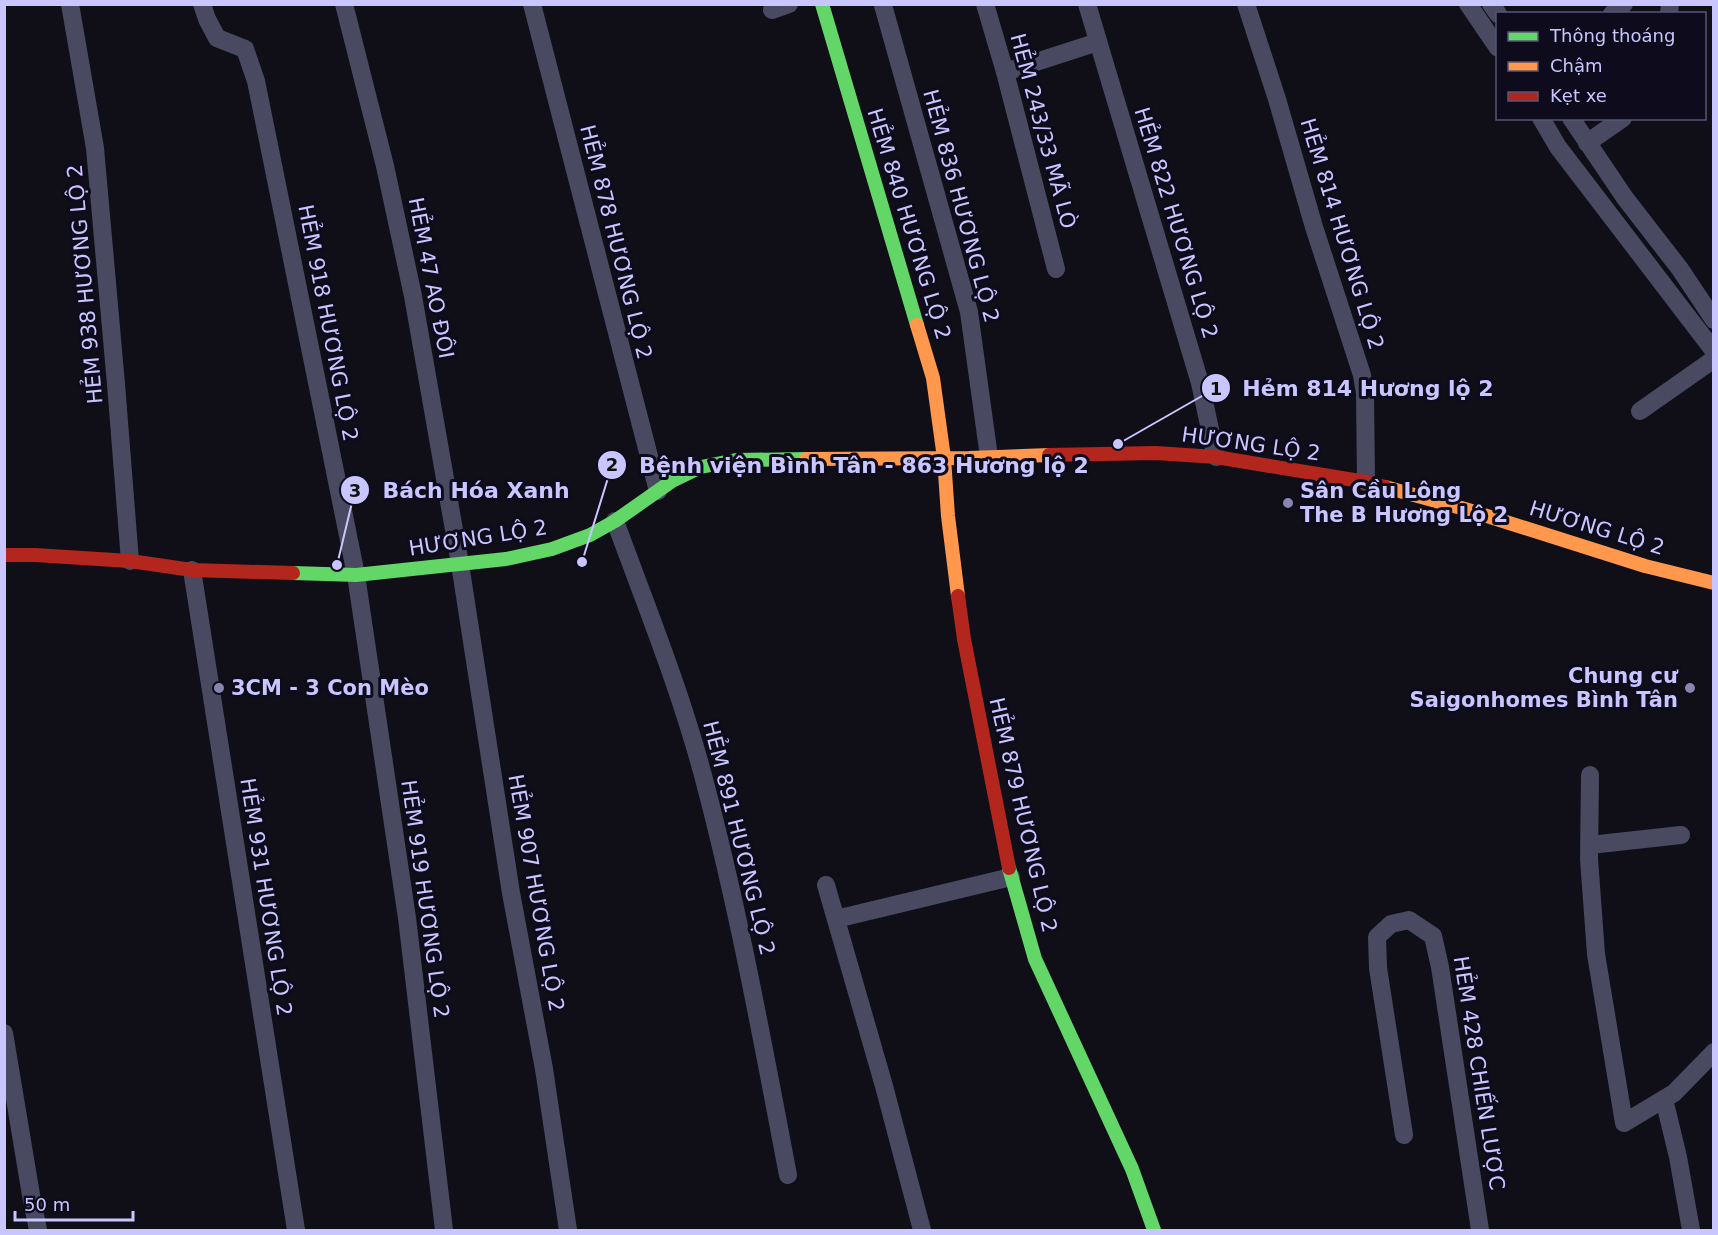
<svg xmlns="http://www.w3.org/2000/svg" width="1718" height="1235" viewBox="0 0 1718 1235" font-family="'DejaVu Sans',sans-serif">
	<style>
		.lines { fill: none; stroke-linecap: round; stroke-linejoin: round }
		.street { stroke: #494a61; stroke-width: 18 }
		.fast { stroke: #63d668; stroke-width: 14 }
		.slow { stroke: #ff974d; stroke-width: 14 }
		.jam { stroke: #b3261e; stroke-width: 14 }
		.poi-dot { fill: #8886ae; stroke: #0d0b1c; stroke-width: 2 }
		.labels { text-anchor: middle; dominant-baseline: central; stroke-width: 6; stroke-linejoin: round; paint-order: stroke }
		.street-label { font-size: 21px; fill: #c9c6ff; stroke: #0d0b1c }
		.poi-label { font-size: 21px; font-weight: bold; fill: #c9c6ff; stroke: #0d0b1c; text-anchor: start }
		.leader { fill: none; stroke: #c9c6ff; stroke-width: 2 }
		.callout-dot { fill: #c9c6ff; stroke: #0d0b1c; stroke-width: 2 }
		.mark-label { font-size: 18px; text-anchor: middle; font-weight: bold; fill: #111 }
		.callout-label { font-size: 22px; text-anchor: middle; font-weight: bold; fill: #c9c6ff; stroke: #0d0b1c; stroke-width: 6; stroke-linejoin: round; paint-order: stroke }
	</style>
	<rect width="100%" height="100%" fill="#100f18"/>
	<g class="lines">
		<g class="street">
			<polyline points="70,4 95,148 116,384 130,561"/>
			<polyline points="202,4 207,19 217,38 245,49 256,81 356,575 407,918 444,1230"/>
			<polyline points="344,4 385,166 413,296 460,564 511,893 544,1069 568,1230"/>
			<polyline points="532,4 658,491"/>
			<polyline points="985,4 1005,72 1056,269"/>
			<polyline points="1087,4 1200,383 1216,457"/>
			<polyline points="1246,4 1277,99 1314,227 1362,375 1365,393 1366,482"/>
			<polyline points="1468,4 1498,48"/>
			<polyline points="1491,4 1498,14"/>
			<polyline points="883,5 969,312 989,457"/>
			<polyline points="772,10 789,4"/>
			<polyline points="1612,14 1624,4"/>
			<polyline points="1669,14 1670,4"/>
			<polyline points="1005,72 1098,42"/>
			<polyline points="1541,118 1558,147 1714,351"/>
			<polyline points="1571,118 1625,198 1680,269 1714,320"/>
			<polyline points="1587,143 1623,118"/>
			<polyline points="1640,411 1714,359"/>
			<path d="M615,521c32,87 67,173 90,262 34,129 58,261 83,392"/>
			<polyline points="192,570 296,1230"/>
			<polyline points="1590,775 1589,859 1596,954 1624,1123 1674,1093 1714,1052"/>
			<polyline points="1590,845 1681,835"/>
			<polyline points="826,885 884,1086 922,1230"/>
			<polyline points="836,919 1011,877"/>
			<polyline points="4,1033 31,1195 38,1230"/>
			<polyline points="1664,1099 1678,1157 1691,1230"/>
			<polyline points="1404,1135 1378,968 1377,937 1391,924 1409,920 1433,936 1440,967 1480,1230"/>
		</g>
		<g class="fast">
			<polyline points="822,4 917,325"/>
			<polyline points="293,573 356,575 506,559 552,549 590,535 615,521 672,481 701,467 736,460 806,459"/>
			<polyline points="1009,868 1035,959 1132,1169 1154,1230"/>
		</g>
		<g class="slow">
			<polyline points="917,325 933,378 944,458 948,516 958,596"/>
			<polyline points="806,459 969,458 1049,455"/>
			<polyline points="1385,487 1465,509 1645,566 1714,583"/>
		</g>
		<g class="jam">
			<polyline points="1049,455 1156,453 1216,457 1366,482 1385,487"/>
			<polyline points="4,555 35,555 130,561 192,570 293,573"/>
			<polyline points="958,596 964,639 1009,868"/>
		</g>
	</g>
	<g class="poi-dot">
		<circle cx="1288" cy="503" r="6"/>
		<circle cx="219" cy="688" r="6"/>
		<circle cx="1690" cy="688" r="6"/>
	</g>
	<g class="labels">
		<g class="street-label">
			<text transform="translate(1043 131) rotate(75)">HẺM 243/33 MÃ LÒ</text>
			<text transform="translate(961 206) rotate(75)">HẺM 836 HƯƠNG LỘ 2</text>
			<text transform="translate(1176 223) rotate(73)">HẺM 822 HƯƠNG LỘ 2</text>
			<text transform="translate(909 224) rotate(73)">HẺM 840 HƯƠNG LỘ 2</text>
			<text transform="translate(1342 234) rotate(73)">HẺM 814 HƯƠNG LỘ 2</text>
			<text transform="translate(616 242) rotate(76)">HẺM 878 HƯƠNG LỘ 2</text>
			<text transform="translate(431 278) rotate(79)">HẺM 47 AO ĐÔI</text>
			<text transform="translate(85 284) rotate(-95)">HẺM 938 HƯƠNG LỘ 2</text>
			<text transform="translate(328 323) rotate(79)">HẺM 918 HƯƠNG LỘ 2</text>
			<text transform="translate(1251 444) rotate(8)">HƯƠNG LỘ 2</text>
			<text transform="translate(1597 528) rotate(17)">HƯƠNG LỘ 2</text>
			<text transform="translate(478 538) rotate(-9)">HƯƠNG LỘ 2</text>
			<text transform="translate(1023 815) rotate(77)">HẺM 879 HƯƠNG LỘ 2</text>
			<text transform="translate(739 838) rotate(76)">HẺM 891 HƯƠNG LỘ 2</text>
			<text transform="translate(536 893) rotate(80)">HẺM 907 HƯƠNG LỘ 2</text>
			<text transform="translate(266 897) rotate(81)">HẺM 931 HƯƠNG LỘ 2</text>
			<text transform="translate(425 899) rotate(82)">HẺM 919 HƯƠNG LỘ 2</text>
			<text transform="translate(1479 1073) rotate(81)">HẺM 428 CHIẾN LƯỢC</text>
		</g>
		<g class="poi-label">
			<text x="1300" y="491">Sân Cầu Lông<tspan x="1300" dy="24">The B Hương Lộ 2</tspan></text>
			<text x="1678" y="676" text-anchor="end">Chung cư<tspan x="1678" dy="24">Saigonhomes Bình Tân</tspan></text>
			<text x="231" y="688">3CM - 3 Con Mèo</text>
		</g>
	</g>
	<path class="leader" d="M1118 444L1216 388M582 562L612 465M337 565L355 490"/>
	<g class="callout-dot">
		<circle cx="1118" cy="444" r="6"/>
		<circle cx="582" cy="562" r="6"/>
		<circle cx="337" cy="565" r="6"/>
		<circle cx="1216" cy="388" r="15"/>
		<circle cx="612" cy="465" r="15"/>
		<circle cx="355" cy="490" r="15"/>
	</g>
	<g class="mark-label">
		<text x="1216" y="395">1</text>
		<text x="612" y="471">2</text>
		<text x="355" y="497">3</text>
	</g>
	<g class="callout-label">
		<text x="1368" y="396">Hẻm 814 Hương lộ 2</text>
		<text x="864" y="473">Bệnh viện Bình Tân - 863 Hương lộ 2</text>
		<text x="476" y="498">Bách Hóa Xanh</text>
	</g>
	<rect width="1718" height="1235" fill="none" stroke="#c9c6ff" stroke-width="12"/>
	<rect x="1496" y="12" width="210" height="108" fill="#0d0b1c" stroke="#585677" stroke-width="1.5"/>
	<rect x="1508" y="32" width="30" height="9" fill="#63d668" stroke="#585677" stroke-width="1.5"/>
	<text x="1550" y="42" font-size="18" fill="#c9c6ff">Thông thoáng</text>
	<rect x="1508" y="62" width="30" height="9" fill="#ff974d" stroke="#585677" stroke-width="1.5"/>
	<text x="1550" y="72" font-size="18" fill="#c9c6ff">Chậm</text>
	<rect x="1508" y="92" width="30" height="9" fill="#b3261e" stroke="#585677" stroke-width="1.5"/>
	<text x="1550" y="102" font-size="18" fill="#c9c6ff">Kẹt xe</text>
	<path d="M15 1211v9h118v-9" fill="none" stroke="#c9c6ff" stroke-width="3"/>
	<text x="24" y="1211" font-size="18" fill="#c9c6ff" stroke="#0d0b1c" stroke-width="4.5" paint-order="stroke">50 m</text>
</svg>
